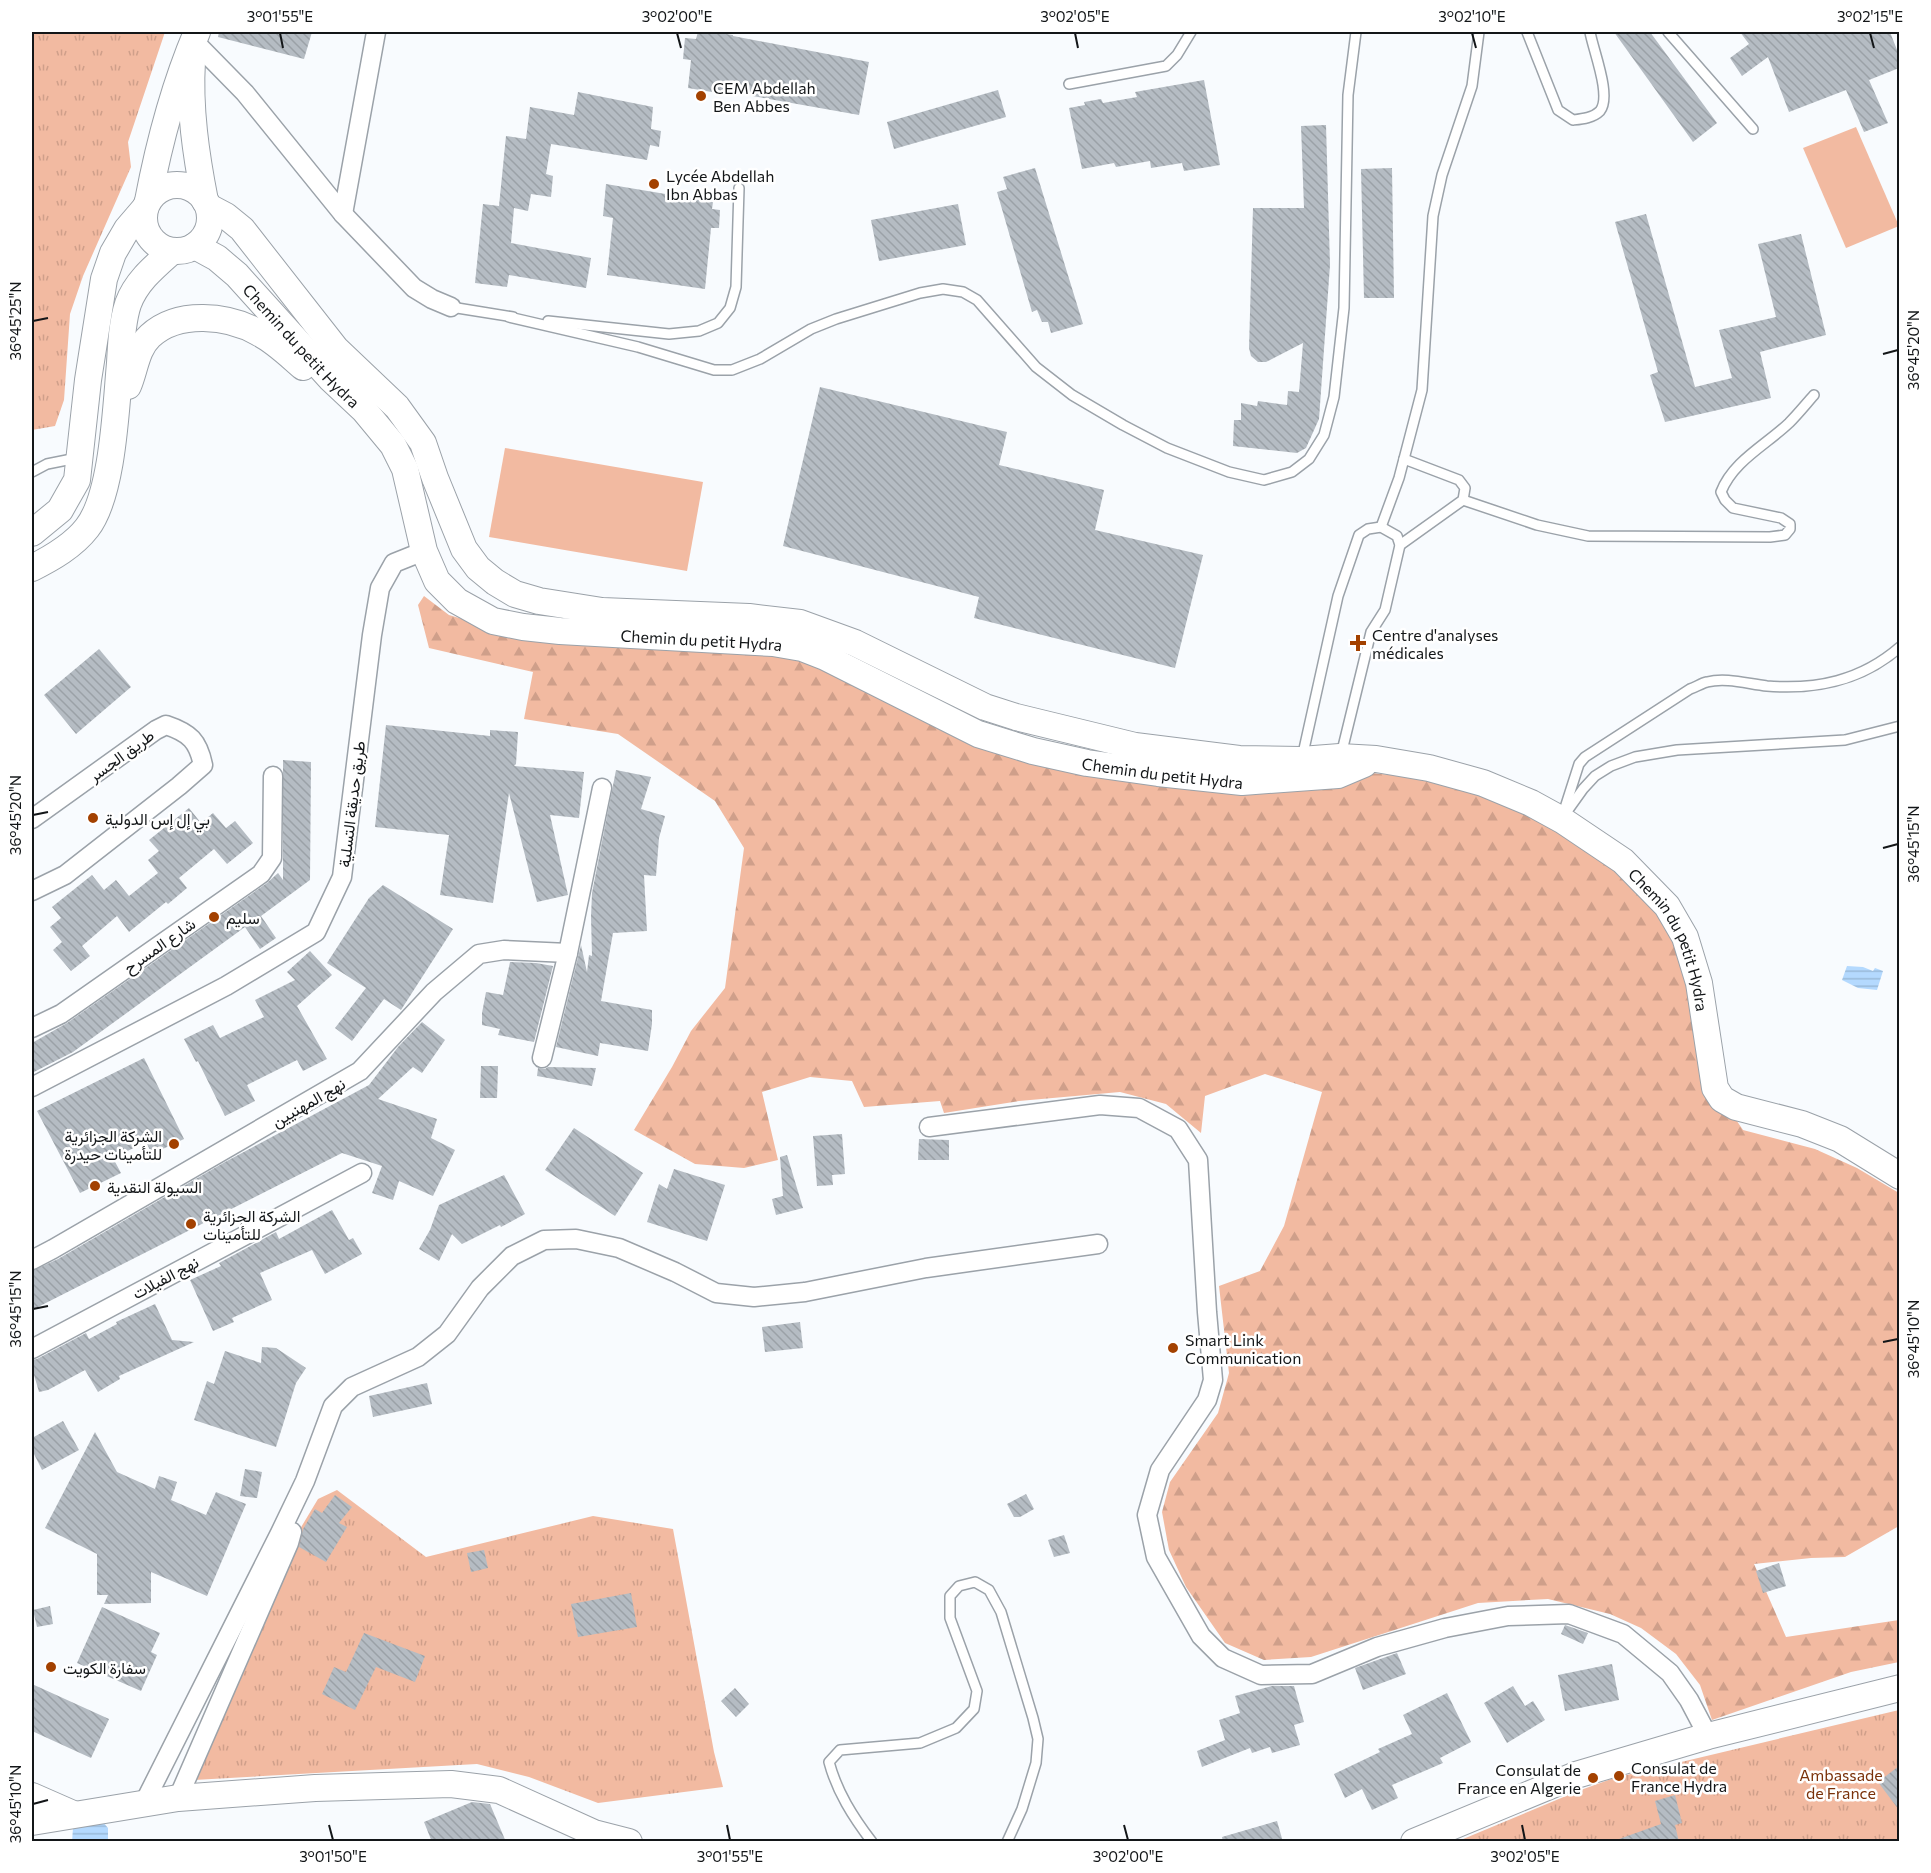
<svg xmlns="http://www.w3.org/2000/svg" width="1931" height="1873" viewBox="0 0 1931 1873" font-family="Commissioner,Vazirmatn,sans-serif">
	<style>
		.forest { fill: url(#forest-firs) }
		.park { fill: url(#park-tufts) }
		.pitch { fill: #f2baa1 }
		.water { fill: url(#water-rules) }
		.building { fill: url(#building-back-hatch) }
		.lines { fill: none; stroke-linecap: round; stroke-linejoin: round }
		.lane-casing { stroke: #9ba2a9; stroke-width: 12 }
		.street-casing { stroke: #9ba2a9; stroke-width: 21 }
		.secondary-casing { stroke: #9ba2a9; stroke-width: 28 }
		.lane { stroke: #fff; stroke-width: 9 }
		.street { stroke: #fff; stroke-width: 18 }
		.secondary { stroke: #fff; stroke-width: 26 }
		.ticks { fill: none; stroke: #131618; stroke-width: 2 }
		.poi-dot { fill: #a34100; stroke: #fff; stroke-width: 2 }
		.labels { text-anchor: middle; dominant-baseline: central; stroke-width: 5; stroke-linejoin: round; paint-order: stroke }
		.poi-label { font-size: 16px; fill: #131618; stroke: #fff; text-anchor: start }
		.street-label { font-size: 16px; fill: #131618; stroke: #fff }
		.park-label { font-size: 16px; fill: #7a320a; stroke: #fff }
		.neatline { fill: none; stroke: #131618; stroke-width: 2 }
		.ticks-label { font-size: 15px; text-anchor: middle; fill: #131618 }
	</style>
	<defs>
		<pattern id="forest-firs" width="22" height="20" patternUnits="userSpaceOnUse" patternTransform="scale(1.5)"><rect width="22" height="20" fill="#f2baa1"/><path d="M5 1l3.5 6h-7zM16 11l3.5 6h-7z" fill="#cf9f8a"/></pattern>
		<pattern id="park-tufts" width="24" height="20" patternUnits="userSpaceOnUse" patternTransform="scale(1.5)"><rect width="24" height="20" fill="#f2baa1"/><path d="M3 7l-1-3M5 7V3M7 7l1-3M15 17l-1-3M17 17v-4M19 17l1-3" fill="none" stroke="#cf9f8a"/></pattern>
		<pattern id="water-rules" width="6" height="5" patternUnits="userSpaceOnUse" patternTransform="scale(1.5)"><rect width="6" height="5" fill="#b4d9fe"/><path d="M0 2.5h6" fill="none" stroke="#9abad9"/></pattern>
		<pattern id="building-back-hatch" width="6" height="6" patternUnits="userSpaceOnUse" patternTransform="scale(1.5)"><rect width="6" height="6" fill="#b5bcc3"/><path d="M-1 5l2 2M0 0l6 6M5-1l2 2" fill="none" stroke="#9ba1a7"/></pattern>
	</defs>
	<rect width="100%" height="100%" fill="#f8fbfe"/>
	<polygon class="forest" points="424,596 449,615 479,624 772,647 1051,756 1372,773 1430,779 1506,801 1608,859 1672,931 1722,1099 1743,1130 1815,1149 1857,1168 1899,1193 1899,1526 1845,1557 1811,1558 1754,1564 1786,1637 1899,1620 1899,1662 1851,1672 1712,1720 1700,1685 1676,1654 1641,1628 1610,1614 1548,1599 1478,1603 1311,1657 1264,1660 1225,1643 1186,1587 1169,1550 1162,1512 1170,1482 1218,1413 1229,1373 1219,1286 1260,1271 1284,1226 1322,1092 1265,1074 1205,1096 1201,1133 1166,1104 1120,1092 1019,1101 944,1113 940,1101 864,1107 852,1081 810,1077 762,1092 778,1160 744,1168 695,1164 634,1130 672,1067 691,1031 725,988 744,848 715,801 618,734 524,719 533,672 429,648 418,605"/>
	<g class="park">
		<polygon points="32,32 165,32 128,142 131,167 83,276 70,314 64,400 55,426 32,430"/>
		<polygon points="337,1490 426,1557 593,1516 673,1529 714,1752 723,1787 598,1803 529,1777 477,1764 194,1780 291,1544 318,1499"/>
		<polygon points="1899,1710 1899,1841 1456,1842 1578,1791 1614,1778"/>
	</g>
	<g class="pitch">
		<polygon points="1856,127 1899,226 1846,248 1803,148"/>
		<polygon points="505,448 703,482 687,571 489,537"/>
	</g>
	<g class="water">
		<polygon points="1847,966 1863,967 1873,971 1875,968 1883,971 1877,990 1858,988 1842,980"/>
		<polygon points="102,1821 108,1828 108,1841 72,1842 73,1828"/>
	</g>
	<g class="building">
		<polygon points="219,32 312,32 304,59 218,37"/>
		<polygon points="698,32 713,32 733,35 733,36 869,62 859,115 724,91 724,94 688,88 691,60 683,59 685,38 696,39"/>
		<polygon points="1614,32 1650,32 1717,123 1693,142"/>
		<polygon points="1740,32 1890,32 1899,55 1899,68 1869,80 1888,123 1864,132 1846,90 1789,112 1768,57 1742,76 1730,58 1749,44"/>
		<polygon points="1204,80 1220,165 1184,171 1182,163 1151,168 1150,161 1116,167 1114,163 1082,169 1069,108 1085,105 1084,102 1101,99 1103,103 1137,97 1135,92"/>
		<polygon points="998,90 1006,117 894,149 887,122"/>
		<polygon points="578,92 653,107 651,129 661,131 659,147 650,145 647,160 551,144 546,174 553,176 551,197 531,194 528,211 514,208 511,243 591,258 586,288 509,275 507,287 475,283 483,204 499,206 506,136 526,139 530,107 574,115"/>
		<polygon points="1326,125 1330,265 1319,419 1306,448 1297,453 1233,446 1234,420 1241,420 1241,403 1257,406 1258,401 1287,405 1288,391 1299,392 1303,343 1266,362 1258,362 1251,356 1249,348 1253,208 1304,208 1301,126"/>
		<polygon points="1035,168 1083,324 1051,333 1048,322 1042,322 1037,310 1032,312 997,192 1007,189 1003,177"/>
		<polygon points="1392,168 1394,298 1364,298 1361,169"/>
		<polygon points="606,184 713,202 712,209 720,210 719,228 711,228 705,289 607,275 613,218 603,216"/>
		<polygon points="958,204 966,245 879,261 871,220"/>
		<polygon points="1646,214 1695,387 1732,378 1719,330 1776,317 1758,244 1801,234 1826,335 1760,352 1771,398 1665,422 1650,375 1658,372 1615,222"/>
		<polygon points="820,387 1007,432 999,465 1104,490 1095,530 1203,555 1175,668 974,618 979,597 783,546"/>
		<polygon points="99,649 131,687 76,734 44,695"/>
		<polygon points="386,725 490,736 490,730 518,732 516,764 514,766 584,772 579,818 550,815 568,895 537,902 509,793 493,903 440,895 449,835 375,827"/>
		<polygon points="283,760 311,762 310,880 261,916 276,938 260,949 245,927 73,1052 32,1073 32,1043 67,1023 267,883 278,873 283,880"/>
		<polygon points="616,770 651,777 641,809 665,816 659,838 656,876 644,875 647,931 613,933 601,1001 652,1010 652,1024 648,1051 600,1043 598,1056 556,1047 581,945 587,972 589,955 592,956 591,917 592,893"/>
		<polygon points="189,808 201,823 213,813 226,828 235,821 253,843 227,864 214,849 179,878 187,888 168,904 166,902 129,932 117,916 82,946 90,956 71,971 53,950 62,942 50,927 61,918 52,907 92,875 104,890 116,880 129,896 158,873 148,860 159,851 149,840"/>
		<polygon points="383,885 453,929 401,1010 384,999 352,1041 335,1028 366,988 327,963 369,898"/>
		<polygon points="310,951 332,975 297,1006 327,1059 303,1071 297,1060 247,1085 255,1101 225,1116 198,1061 196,1062 184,1039 213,1025 220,1038 264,1017 255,1000 295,980 287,972"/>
		<polygon points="510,962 536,963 553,966 534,1042 498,1035 500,1029 482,1025 482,1013 486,992 503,995"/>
		<polygon points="422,1022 445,1040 422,1073 413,1067 378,1099 437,1119 431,1138 455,1150 433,1196 399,1181 393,1200 372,1193 382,1166 342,1153 32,1310 32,1271 58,1259 225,1162 369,1085 398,1047"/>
		<polygon points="144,1058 184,1139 152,1154 146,1142 113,1158 121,1173 80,1193 37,1111"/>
		<polygon points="481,1066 498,1066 497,1098 480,1098"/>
		<polygon points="548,1067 596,1068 592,1086 537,1076 538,1068 545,1069"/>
		<polygon points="574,1128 643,1173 615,1216 545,1170"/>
		<polygon points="842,1134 845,1174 832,1175 833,1185 817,1186 813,1136"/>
		<polygon points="919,1139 949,1140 949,1160 918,1160"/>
		<polygon points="787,1155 803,1208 776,1215 772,1199 783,1196 780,1157"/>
		<polygon points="674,1169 725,1185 707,1241 647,1222 659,1184 667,1189"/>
		<polygon points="504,1175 525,1214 501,1227 500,1225 462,1244 452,1234 439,1261 419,1249 430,1230 439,1205"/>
		<polygon points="332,1210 349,1240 353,1238 362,1254 325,1274 312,1250 260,1273 272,1300 232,1318 234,1322 213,1331 190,1280 221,1266 219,1263 276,1232 279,1239"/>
		<polygon points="155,1304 172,1340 194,1342 119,1376 120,1379 98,1392 85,1370 48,1390 39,1392 32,1368 32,1360 37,1359 86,1333 89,1339 117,1324 116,1322"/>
		<polygon points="800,1322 803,1348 765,1352 762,1327"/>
		<polygon points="262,1347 276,1348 306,1368 296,1383 276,1447 194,1420 207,1381 214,1384 225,1351 261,1363"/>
		<polygon points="427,1383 432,1404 373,1417 369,1396"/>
		<polygon points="63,1421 79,1450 42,1470 32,1450 32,1438"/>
		<polygon points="95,1432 117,1472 155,1489 159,1476 177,1482 171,1500 206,1515 216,1492 246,1504 207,1596 151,1572 151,1603 104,1604 108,1595 97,1595 97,1554 45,1528"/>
		<polygon points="245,1469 262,1472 257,1498 240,1496"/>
		<polygon points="1026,1494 1034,1509 1020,1517 1014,1517 1007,1504"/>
		<polygon points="335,1495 352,1507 339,1523 347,1527 326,1562 299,1547 303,1529 315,1509 322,1513"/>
		<polygon points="1064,1535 1070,1553 1054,1557 1048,1540"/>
		<polygon points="484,1550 488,1568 471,1572 467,1553"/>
		<polygon points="1779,1563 1786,1586 1763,1593 1756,1571"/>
		<polygon points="631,1593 637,1627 578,1637 571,1604"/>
		<polygon points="50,1606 53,1624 37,1627 33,1610"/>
		<polygon points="102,1607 160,1633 151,1652 157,1655 141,1691 77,1663"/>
		<polygon points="1565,1625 1588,1633 1583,1644 1561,1634"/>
		<polygon points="364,1633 425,1656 415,1682 376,1667 355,1710 322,1694 334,1667 346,1672"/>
		<polygon points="1397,1653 1406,1674 1363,1690 1355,1668"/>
		<polygon points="1612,1664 1619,1700 1565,1711 1558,1675"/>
		<polygon points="32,1684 109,1719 91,1758 32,1731"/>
		<polygon points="1272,1686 1294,1686 1304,1722 1294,1725 1300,1745 1272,1753 1270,1747 1252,1753 1250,1748 1202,1767 1197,1751 1225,1740 1219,1720 1240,1713 1235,1696"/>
		<polygon points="1513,1686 1525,1706 1533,1701 1545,1720 1507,1743 1484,1703"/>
		<polygon points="735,1688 749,1704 736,1717 721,1701"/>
		<polygon points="1447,1693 1471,1742 1440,1758 1443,1763 1392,1785 1398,1798 1372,1810 1362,1789 1345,1798 1334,1774 1380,1752 1378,1749 1412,1734 1403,1715"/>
		<polygon points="1899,1766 1899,1810 1878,1782"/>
		<polygon points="1675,1795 1682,1823 1675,1825 1679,1842 1620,1842 1619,1839 1661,1824 1655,1801"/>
		<polygon points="472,1802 490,1804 506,1842 432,1842 424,1822"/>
		<polygon points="1277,1821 1283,1842 1223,1842 1222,1837"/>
	</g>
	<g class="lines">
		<defs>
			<g id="lane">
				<path d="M1527,32l31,78 15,10c9,-1 20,-2 27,-9 12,-15 -7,-61 -10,-79"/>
				<polyline points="1668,32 1753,129"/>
				<polyline points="1069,84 1166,66 1177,55 1191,32"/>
				<polyline points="451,307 513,317"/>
				<polyline points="509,317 638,347 714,370 732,370 760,359 811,329 836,319 920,293 943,289 963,292 977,300 1036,367 1072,395 1123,425 1167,448 1229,472 1264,480 1292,472 1309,459 1324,435 1334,397 1344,308 1348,95 1356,32"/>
				<polyline points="548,321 669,334 699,331 718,323 730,308 736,287 739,188"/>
				<polyline points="32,472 47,464 77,458"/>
				<path d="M1463,500l74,25 51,11 182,1 15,-2 5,-6v-5l-9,-6 -48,-10 -8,-8 -4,-8c12,-31 45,-47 68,-69 9,-9 17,-19 25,-28"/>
				<polyline points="1381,527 1399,478 1422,390 1433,216 1442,175 1472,86 1479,32"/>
				<polyline points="1400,545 1463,500 1465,488 1459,480 1404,459"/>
				<polyline points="1302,758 1338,596 1359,535 1368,529 1381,527 1397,536 1400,545 1385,610 1371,632 1341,755"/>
				<polyline points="1568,810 1583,789 1595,776 1611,766 1635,757 1677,750 1845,740 1900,726"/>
				<path d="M1562,817l17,-53 6,-7 105,-68c6,-2 12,-6 17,-7 19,-5 41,2 60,4 49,4 94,-5 133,-39"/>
				<path d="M872,1842c-19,-25 -35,-50 -43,-80l11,-12 80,-7 36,-15 18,-19 3,-18 -27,-73v-22l9,-10 16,-4 14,8 12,22 32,106 5,21 -2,24 -14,46 -15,33"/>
			</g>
			<g id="street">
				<polyline points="193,40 245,93 343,214 414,288 432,299 451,307"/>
				<polyline points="343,214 376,32"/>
				<path d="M32,819l124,-89 10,-5c24,8 32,16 37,40l-24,21 -114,89 -33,16"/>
				<polyline points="32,1028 61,1014 261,874 272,858 273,776"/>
				<polyline points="542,1058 568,953 602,788"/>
				<polyline points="32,1087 226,986 316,932 342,877 372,635 380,588 394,563 424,551"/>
				<polyline points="929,1127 1100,1105 1139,1108 1178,1129 1198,1160 1207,1312 1213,1380 1207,1400 1160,1470 1147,1515 1156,1557 1201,1636 1223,1658 1261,1675 1312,1674 1377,1647 1445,1628 1508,1616 1569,1614 1623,1634 1670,1673 1689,1700 1708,1736"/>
				<polyline points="32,1260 53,1249 360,1071 434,992 479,954 504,950 568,953"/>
				<polyline points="32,1349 362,1173"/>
				<polyline points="178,1798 289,1543 292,1532"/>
				<polyline points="143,1805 280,1533 305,1481 333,1406 352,1387 418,1357 447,1334 480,1288 512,1256 544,1240 576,1239 619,1248 675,1272 716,1293 754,1297 805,1292 926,1268 1098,1244"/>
			</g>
			<g id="secondary">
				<path d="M192,61c-3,47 4,94 13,140"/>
				<circle cx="177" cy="218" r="33"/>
				<path d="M148,201c11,-58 26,-115 49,-169"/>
				<path id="s1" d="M209,207l17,9 16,13 94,120 61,58 26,36 12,35 29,71 14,19 17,14 20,12 24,7 63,10 147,6 51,6 55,20 130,64 31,10 119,29 104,13 62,1 39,-3 36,2 53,9 54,15 48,20 31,17 61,41 44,45 18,31 14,46 16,105 7,11 14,8 66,17 38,15 60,37"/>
				<path id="s2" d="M195,246l22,12 20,17 94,104 33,31 29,35 12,24 19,82 13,30 20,20 36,20 30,6 37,4 213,12 29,5 23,9 153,77 55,17 54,12 71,10 84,9 96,-7 26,-11"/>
				<path d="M128,386c7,-16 8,-37 22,-50 28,-26 78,-21 109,-3 16,8 30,22 44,34"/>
				<polyline points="32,533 60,510 77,480 88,380 104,279 113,253 127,229 145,208"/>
				<path d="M32,568c20,-10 41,-22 55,-40 26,-33 29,-122 33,-165 1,-19 2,-41 8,-59 8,-22 26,-37 43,-52"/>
				<polyline points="32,1796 73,1814"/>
				<polyline points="32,1822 178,1798 315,1788 451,1784 499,1790 594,1833 629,1842"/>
				<polyline points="1414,1842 1576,1775 1708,1736 1900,1688"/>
			</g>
		</defs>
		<use href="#lane" class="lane-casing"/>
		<use href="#street" class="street-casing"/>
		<use href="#secondary" class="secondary-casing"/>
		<use href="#lane" class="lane"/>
		<use href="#street" class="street"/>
		<use href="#secondary" class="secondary"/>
	</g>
	<path class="ticks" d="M280,33l3,15M677,33l4,15M1075,33l3,15M1472,33l4,15M1870,33l4,15M33,321l15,-3M1883,354l15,-4M33,815l15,-3M1883,848l15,-4M33,1309l15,-3M1883,1342l15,-3M33,1804l15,-4M329,1825l4,15M727,1825l3,15M1124,1825l4,15M1522,1825l3,15"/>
	<g class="poi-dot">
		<circle cx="701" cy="96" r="6"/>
		<circle cx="654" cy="184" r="6"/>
		<path d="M1355 634h6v6h6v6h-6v6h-6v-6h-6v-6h6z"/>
		<circle cx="93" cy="818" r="6"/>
		<circle cx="214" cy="917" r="6"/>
		<circle cx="174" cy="1144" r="6"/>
		<circle cx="95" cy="1186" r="6"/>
		<circle cx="191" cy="1224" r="6"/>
		<circle cx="1173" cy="1348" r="6"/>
		<circle cx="51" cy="1667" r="6"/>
		<circle cx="1619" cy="1776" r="6"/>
		<circle cx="1593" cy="1778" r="6"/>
	</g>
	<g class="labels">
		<g class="poi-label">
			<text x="713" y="87">CEM Abdellah<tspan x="713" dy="18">Ben Abbes</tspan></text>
			<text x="666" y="175">Lycée Abdellah<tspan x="666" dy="18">Ibn Abbas</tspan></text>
			<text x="1372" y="634">Centre d'analyses<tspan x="1372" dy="18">médicales</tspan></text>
			<text x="105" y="818">بي إل إس الدولية</text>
			<text x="226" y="917">سليم</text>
			<text x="162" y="1135" text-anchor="end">الشركة الجزائرية<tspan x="162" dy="18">للتأمينات حيدرة</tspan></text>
			<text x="107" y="1186">السيولة النقدية</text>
			<text x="203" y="1215">الشركة الجزائرية<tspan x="203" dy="18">للتأمينات</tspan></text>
			<text x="1185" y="1339">Smart Link<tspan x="1185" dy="18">Communication</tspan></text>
			<text x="63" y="1667">سفارة الكويت</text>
			<text x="1631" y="1767">Consulat de<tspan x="1631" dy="18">France Hydra</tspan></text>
			<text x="1581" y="1769" text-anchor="end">Consulat de<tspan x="1581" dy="18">France en Algerie</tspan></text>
		</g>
		<g class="street-label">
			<text stroke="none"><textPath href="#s2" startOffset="147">Chemin du petit Hydra</textPath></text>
			<text stroke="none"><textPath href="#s2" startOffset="705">Chemin du petit Hydra</textPath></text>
			<text transform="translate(121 755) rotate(-36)">طريق الجسر</text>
			<text stroke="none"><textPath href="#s2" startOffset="1191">Chemin du petit Hydra</textPath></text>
			<text transform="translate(351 804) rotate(-83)">طريق حديقة التسلية</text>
			<text stroke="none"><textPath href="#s1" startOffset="1756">Chemin du petit Hydra</textPath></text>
			<text transform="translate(159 945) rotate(-35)">شارع المسرح</text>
			<text transform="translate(308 1102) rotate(-30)">نهج المهنيين</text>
			<text transform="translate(165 1277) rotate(-28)">نهج الفيلات</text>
		</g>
		<g class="park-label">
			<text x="1841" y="1774">Ambassade<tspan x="1841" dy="18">de France</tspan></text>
		</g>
	</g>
	<rect width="1931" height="1873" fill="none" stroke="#ffffff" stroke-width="66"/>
	<rect x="33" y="33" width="1865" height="1807" class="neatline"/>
	<g class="ticks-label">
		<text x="280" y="22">3°01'55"E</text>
		<text x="677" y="22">3°02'00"E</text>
		<text x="1075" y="22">3°02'05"E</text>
		<text x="1472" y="22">3°02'10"E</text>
		<text x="1870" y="22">3°02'15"E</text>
		<text transform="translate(16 321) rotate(-90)" y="5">36°45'25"N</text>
		<text transform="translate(1914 350) rotate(-90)" y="5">36°45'20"N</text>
		<text transform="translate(16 815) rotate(-90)" y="5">36°45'20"N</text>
		<text transform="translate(1914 844) rotate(-90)" y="5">36°45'15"N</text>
		<text transform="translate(16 1309) rotate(-90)" y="5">36°45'15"N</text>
		<text transform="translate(1914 1339) rotate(-90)" y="5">36°45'10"N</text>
		<text transform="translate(16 1804) rotate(-90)" y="5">36°45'10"N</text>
		<text x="333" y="1862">3°01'50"E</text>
		<text x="730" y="1862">3°01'55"E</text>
		<text x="1128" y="1862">3°02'00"E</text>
		<text x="1525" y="1862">3°02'05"E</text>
	</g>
</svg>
